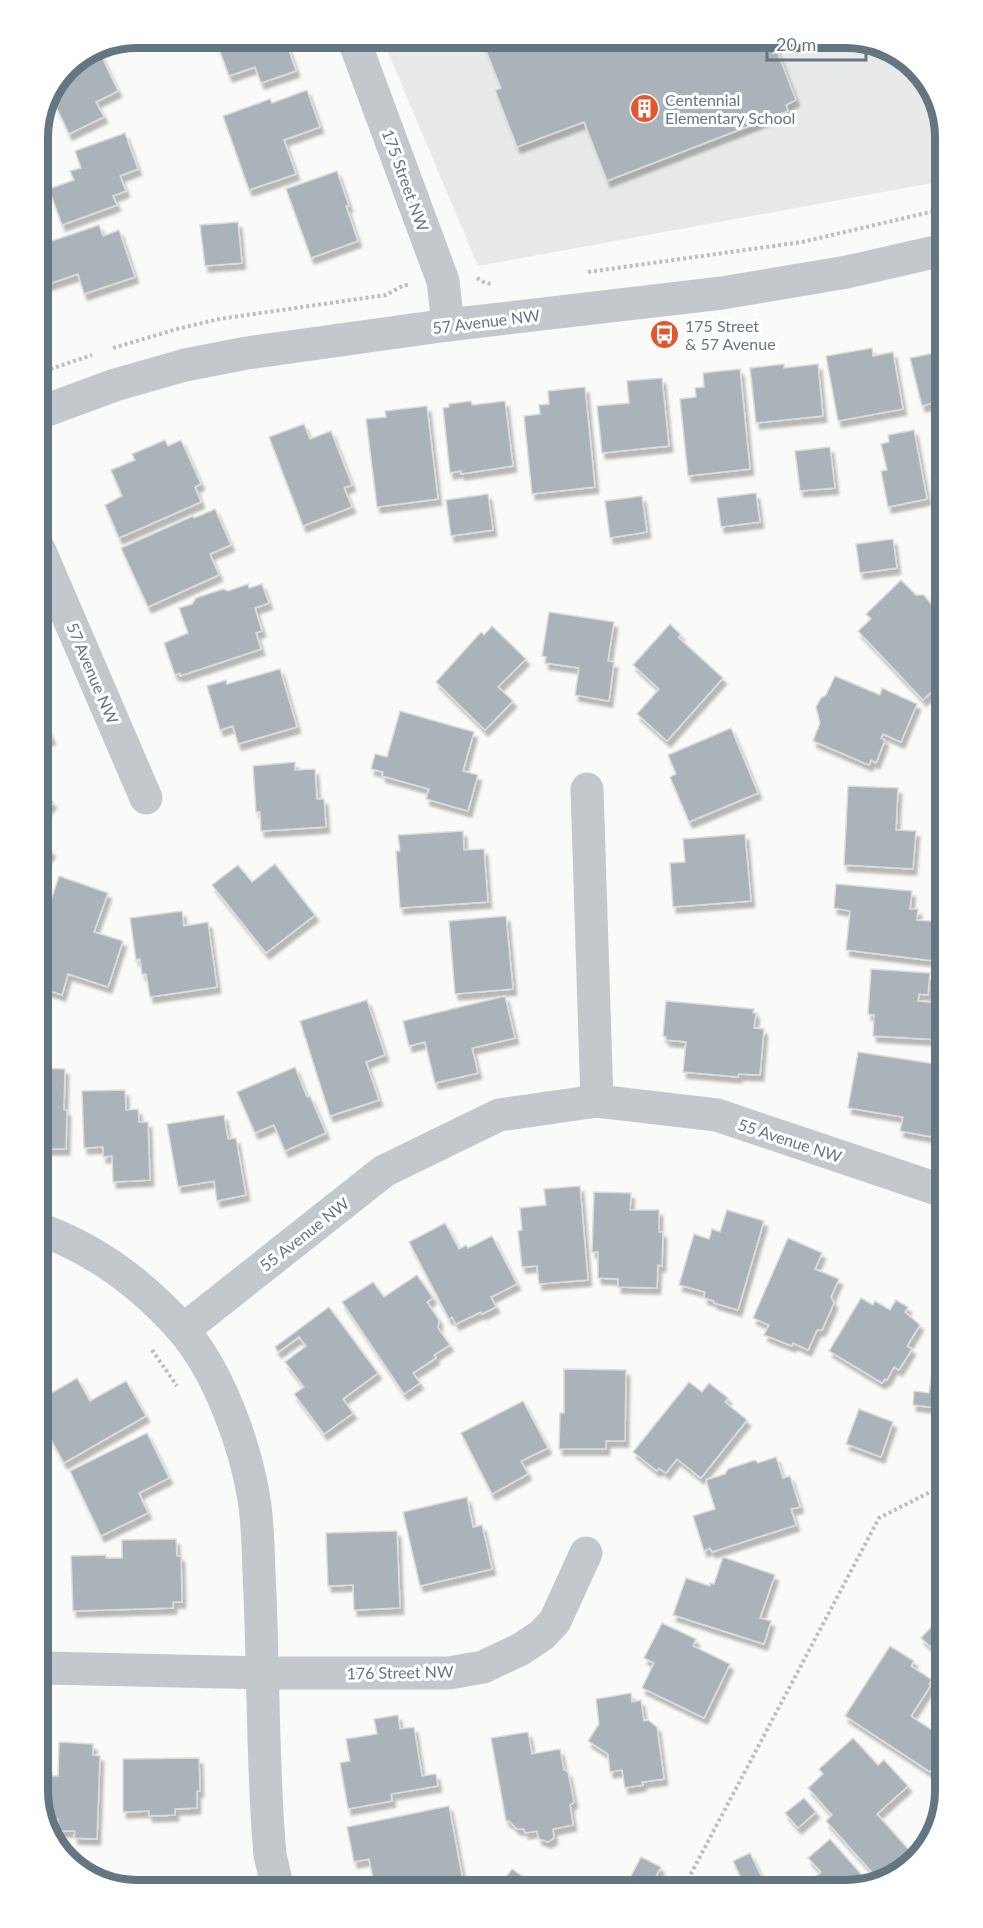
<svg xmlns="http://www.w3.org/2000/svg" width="983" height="1928" viewBox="0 0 983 1928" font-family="Lato,sans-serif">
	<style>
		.built { fill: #e8e9e9 }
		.green { fill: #dadfd7 }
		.building { fill: #aab3b9; stroke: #dcdcda; stroke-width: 1.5; filter: url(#shadow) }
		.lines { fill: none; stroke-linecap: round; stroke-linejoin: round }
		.path { stroke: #bbbfc2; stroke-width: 4; stroke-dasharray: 3 3; stroke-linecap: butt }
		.minor { stroke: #c3c8cc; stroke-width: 33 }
		.labels { text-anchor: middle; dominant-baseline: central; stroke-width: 6; stroke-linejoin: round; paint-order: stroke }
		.poi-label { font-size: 16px; fill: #657683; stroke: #fff; text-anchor: start }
		.street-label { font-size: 16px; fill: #657683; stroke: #fff }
		.rim { fill: none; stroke: #657683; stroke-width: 8 }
	</style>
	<defs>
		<filter id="shadow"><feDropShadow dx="3.5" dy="6" stdDeviation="1.5" flood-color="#0004"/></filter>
	</defs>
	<rect width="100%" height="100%" fill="#fafaf8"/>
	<polygon class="built" points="382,38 853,38 906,58 918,73 938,127 938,182 478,266"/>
	<polygon class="green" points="918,73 938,99 938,127"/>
	<g class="building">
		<polygon points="215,38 285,38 296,71 261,83 255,67 229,76"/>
		<polygon points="481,38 772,38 796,100 786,105 788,111 607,181 584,122 517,147 495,90 501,88 500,86"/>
		<polygon points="100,53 118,91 96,102 104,117 69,134 52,98 67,66"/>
		<polygon points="307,90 320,127 284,140 296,174 249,190 223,116 270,99 272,103"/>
		<polygon points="125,133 138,169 120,176 126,191 113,196 117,205 62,225 49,189 74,180 70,171 81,168 75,151"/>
		<polygon points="337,171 349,206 346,206 358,241 311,258 286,189"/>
		<polygon points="238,222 242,263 205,266 200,225"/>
		<polygon points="99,225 103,236 119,230 135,277 84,294 78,274 40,287 38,248 47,245 46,243"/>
		<polygon points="872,348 873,356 893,352 903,409 838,421 826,356"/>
		<polygon points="939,352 939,401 922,406 910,358"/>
		<polygon points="784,364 784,368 818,364 823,416 756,423 750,368"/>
		<polygon points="740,369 750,469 688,476 680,399 696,397 695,388 704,387 703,373"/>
		<polygon points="662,378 669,446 602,453 597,406 629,403 627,381"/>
		<polygon points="585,387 595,487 532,494 524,416 540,414 539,405 549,404 548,391"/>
		<polygon points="471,401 472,405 505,401 513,466 461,474 461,471 450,473 443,408 449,407 449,404"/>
		<polygon points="427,406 438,499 377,507 366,419 386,417 385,411"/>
		<polygon points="304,424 310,439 331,431 352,485 344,488 352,507 303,526 269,437"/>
		<polygon points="914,430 927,499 888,507 881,471 887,470 881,444 889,442 888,435"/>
		<polygon points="165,440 168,446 181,440 201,484 195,487 201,502 119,538 105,505 122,496 111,470 135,460 132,454"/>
		<polygon points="830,447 835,488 800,491 795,451"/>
		<polygon points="756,493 760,522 721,527 717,498"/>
		<polygon points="488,494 493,530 451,536 446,500"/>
		<polygon points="642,496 647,532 610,538 605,501"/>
		<polygon points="215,509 231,545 210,554 219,575 148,607 121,548 193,516 194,518"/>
		<polygon points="893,539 897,568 860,573 856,544"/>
		<polygon points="901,580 916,595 924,595 940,615 940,650 933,657 941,665 941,683 923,700 858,631 871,619 866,614"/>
		<polygon points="248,584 249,588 262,584 269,603 255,608 262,631 256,633 261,649 180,676 180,673 175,675 164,643 188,633 179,608 192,604 196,598 223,589 228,591"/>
		<polygon points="549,612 614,622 608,661 614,662 609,701 575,695 579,668 545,663 546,657 542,656"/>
		<polygon points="670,624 681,635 678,637 723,678 667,741 637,714 659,689 633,665"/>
		<polygon points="492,626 526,659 498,687 513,701 485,730 436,682 481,632 484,635"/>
		<polygon points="280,669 297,727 238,744 233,726 220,730 207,686 226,680 227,684"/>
		<polygon points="835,676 880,695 882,688 917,704 901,742 883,734 881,738 885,740 876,763 871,760 869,765 813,741 820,723 816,707 821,698 826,695"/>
		<polygon points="400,711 474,732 463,771 478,775 468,811 426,799 429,789 382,776 383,772 371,769 375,754 387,757"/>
		<polygon points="40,715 52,738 40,743"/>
		<polygon points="731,728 758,793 689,822 670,777 676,774 668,755"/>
		<polygon points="295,762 295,770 315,769 317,799 324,799 326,827 261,831 260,812 256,812 253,766"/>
		<polygon points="848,786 898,788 896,830 916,831 913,869 844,865"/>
		<polygon points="41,793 53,802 41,817"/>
		<polygon points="463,831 464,850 484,849 488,902 400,908 396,851 400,851 398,835"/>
		<polygon points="745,834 751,901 673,907 670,863 685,862 683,839"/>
		<polygon points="41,842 52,851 41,866"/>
		<polygon points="275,864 315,915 266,953 212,885 238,865 252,882"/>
		<polygon points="59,876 108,893 94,932 123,941 108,987 68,974 62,995 41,988 41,931"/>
		<polygon points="836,884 912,891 910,909 918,909 917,920 942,922 942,962 846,950 850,911 834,908"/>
		<polygon points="182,911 184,926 208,922 217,987 150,997 146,974 142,974 140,959 136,960 130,918"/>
		<polygon points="506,916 513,989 455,994 449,921"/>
		<polygon points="871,969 930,973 928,995 919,994 918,1001 942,1003 942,1040 873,1036 874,1015 868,1014"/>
		<polygon points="505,996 515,1038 472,1048 478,1073 435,1083 425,1042 409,1046 403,1021"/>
		<polygon points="367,1000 385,1055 366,1062 379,1100 330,1116 300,1021"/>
		<polygon points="666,1001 754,1009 753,1013 756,1013 754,1028 764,1029 760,1075 739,1074 738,1077 683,1072 686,1042 666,1040 666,1037 663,1036"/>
		<polygon points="858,1052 942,1065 943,1139 900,1131 903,1117 848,1108"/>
		<polygon points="295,1067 307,1097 310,1096 326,1133 285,1151 274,1125 255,1133 237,1092"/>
		<polygon points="42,1068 65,1069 64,1110 67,1110 66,1149 42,1149"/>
		<polygon points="125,1090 126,1110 138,1109 139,1122 148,1122 150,1180 113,1182 112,1156 103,1157 103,1147 84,1148 82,1091"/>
		<polygon points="224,1115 228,1139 236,1138 246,1195 217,1201 214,1181 178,1187 167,1124"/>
		<polygon points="580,1186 588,1280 539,1284 537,1266 522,1267 518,1231 522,1230 520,1208 546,1205 544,1189"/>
		<polygon points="594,1192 631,1193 630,1210 659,1210 659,1232 663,1232 662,1266 658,1265 657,1288 618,1287 618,1279 598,1278 598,1252 592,1252"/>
		<polygon points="727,1210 764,1221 738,1310 714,1303 714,1301 704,1298 705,1292 679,1285 694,1234 709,1239 712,1229 720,1232"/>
		<polygon points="445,1223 459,1249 466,1245 468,1248 492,1236 517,1284 491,1297 496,1307 482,1314 481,1312 456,1324 452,1317 449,1319 409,1242"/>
		<polygon points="788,1238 822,1253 815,1269 839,1279 831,1297 834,1303 822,1330 817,1330 808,1350 793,1343 792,1346 764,1335 769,1325 753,1318"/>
		<polygon points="417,1275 433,1298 427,1302 439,1320 438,1328 450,1345 434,1355 436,1358 413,1373 420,1383 404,1394 342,1302 373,1282 384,1297"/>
		<polygon points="861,1298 873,1305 875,1301 890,1310 896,1300 908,1307 905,1312 920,1325 907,1346 912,1349 899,1370 894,1367 887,1380 885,1379 882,1383 829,1351"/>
		<polygon points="329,1307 378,1373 343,1399 353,1413 324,1434 294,1394 304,1387 285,1362 306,1346 299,1337 278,1352 275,1347"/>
		<polygon points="939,1323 943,1323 944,1409 913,1405 914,1391 929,1393"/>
		<polygon points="564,1369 626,1370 625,1441 606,1441 606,1449 559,1449 560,1413 564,1413"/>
		<polygon points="77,1378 90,1401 126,1381 146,1416 64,1463 43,1425 43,1398"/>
		<polygon points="689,1382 702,1392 709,1383 728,1398 725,1402 747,1420 701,1478 677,1459 666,1473 659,1468 657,1471 633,1452"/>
		<polygon points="523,1401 548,1448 521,1461 528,1474 492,1494 461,1433"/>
		<polygon points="859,1409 893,1422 881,1457 846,1444"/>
		<polygon points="147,1433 169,1478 139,1493 148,1513 101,1536 70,1471"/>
		<polygon points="776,1457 783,1478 790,1476 800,1507 791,1509 796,1525 712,1552 710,1548 704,1551 693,1516 715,1509 706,1480 725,1474 728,1469 755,1460 758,1463"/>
		<polygon points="467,1497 473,1527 482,1525 492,1569 420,1586 403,1512"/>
		<polygon points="397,1531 400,1608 354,1610 353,1585 328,1586 326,1533"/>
		<polygon points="176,1539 177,1556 181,1556 182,1602 173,1602 173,1608 73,1611 71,1556 106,1555 106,1558 122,1558 122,1540"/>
		<polygon points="723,1557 775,1575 760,1618 771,1621 764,1644 673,1615 686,1578 710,1586 710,1583 714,1584"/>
		<polygon points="945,1601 945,1660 921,1638 945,1612 939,1607"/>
		<polygon points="662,1623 696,1639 693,1646 730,1664 704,1718 642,1688 654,1663 644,1658"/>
		<polygon points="890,1646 914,1661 911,1666 932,1680 929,1684 931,1685 911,1716 945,1739 945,1749 930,1772 845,1716"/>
		<polygon points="631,1693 632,1702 641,1700 644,1721 648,1720 657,1727 664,1779 642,1782 643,1785 625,1788 622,1770 610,1772 608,1754 588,1741 599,1724 596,1699"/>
		<polygon points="398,1715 400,1729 414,1727 422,1776 436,1774 438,1786 391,1794 392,1801 348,1809 340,1763 350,1761 346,1739 377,1734 374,1719"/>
		<polygon points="528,1732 532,1754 560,1749 564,1770 568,1772 574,1802 570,1805 573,1825 553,1829 554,1838 548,1842 539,1839 537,1831 525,1833 524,1829 517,1829 509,1821 506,1821 491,1738"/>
		<polygon points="853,1738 878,1765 884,1760 908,1786 877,1814 909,1850 878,1879 826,1821 832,1815 808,1788 823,1774 819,1769"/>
		<polygon points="59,1742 93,1744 93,1755 100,1756 97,1839 74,1838 75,1831 58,1831 58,1819 45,1819 45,1772 52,1773 52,1776 58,1776"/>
		<polygon points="199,1758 200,1791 197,1791 197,1808 175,1809 175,1815 149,1816 149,1811 123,1812 123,1759"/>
		<polygon points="804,1798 816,1812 798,1828 785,1813"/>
		<polygon points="449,1806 463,1881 429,1887 421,1888 420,1881 404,1885 405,1888 375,1888 369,1859 354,1862 347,1827"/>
		<polygon points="830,1839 869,1883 798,1884 806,1877 810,1882 821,1872 808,1858"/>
		<polygon points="750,1853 765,1884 744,1884 733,1861"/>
		<polygon points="641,1857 661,1867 651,1885 631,1876"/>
		<polygon points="512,1869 535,1885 535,1886 500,1885"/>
	</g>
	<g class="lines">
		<g class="path">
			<polyline points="588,272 802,242 939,210"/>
			<polyline points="477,278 485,283 492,284"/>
			<polyline points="113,348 177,329 219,319 386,295 404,285 410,285"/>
			<polyline points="39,373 92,355"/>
			<polyline points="152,1350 177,1386"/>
			<polyline points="685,1885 879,1518 944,1485"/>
		</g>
		<g class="minor">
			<polyline points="353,38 443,281 448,325"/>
			<polyline points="39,413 115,385 185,365 247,353 448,325 722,293 847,272 939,251"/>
			<polyline points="39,549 146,798"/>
			<polyline points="587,789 597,1101"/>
			<path d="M42,1230c54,20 102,56 140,99 37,43 63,115 72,170 5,31 4,64 6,95 3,79 3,158 8,236l2,25 8,34"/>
			<polyline points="183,1330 384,1171 499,1115 597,1101 717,1115 943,1191"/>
			<polyline points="44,1668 264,1673 449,1673 483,1667 521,1649 542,1635 555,1621 586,1553"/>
		</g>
	</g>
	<defs>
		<symbol id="building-disc" viewBox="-11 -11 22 22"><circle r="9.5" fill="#e4572e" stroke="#fff"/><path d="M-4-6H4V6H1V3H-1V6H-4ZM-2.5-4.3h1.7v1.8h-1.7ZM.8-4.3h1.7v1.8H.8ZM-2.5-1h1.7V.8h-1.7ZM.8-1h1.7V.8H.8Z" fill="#fff"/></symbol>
		<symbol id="bus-disc" viewBox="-11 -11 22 22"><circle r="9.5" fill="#e4572e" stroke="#fff"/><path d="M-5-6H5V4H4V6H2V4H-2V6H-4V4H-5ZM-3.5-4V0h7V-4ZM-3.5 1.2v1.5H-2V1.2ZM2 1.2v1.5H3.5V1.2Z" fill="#fff"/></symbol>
	</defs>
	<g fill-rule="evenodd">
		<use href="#building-disc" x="628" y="92" width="33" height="33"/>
		<use href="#bus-disc" x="648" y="318" width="33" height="33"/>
	</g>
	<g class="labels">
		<g class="poi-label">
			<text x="665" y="99">Centennial<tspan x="665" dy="18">Elementary School</tspan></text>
			<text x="685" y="325">175 Street<tspan x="685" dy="18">&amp; 57 Avenue</tspan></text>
		</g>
		<g class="street-label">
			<text transform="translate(406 180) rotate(70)">175 Street NW</text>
			<text transform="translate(486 321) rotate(-7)">57 Avenue NW</text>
			<text transform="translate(93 673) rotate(67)">57 Avenue NW</text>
			<text transform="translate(790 1140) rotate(18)">55 Avenue NW</text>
			<text transform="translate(304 1234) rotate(-38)">55 Avenue NW</text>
			<text transform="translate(400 1672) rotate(-1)">176 Street NW</text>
		</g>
	</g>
	<path d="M0 0H983V1928H0ZM137 48H846A89 89 0 0 1 935 137V1791A89 89 0 0 1 846 1880H137A89 89 0 0 1 48 1791V137A89 89 0 0 1 137 48Z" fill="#fff" fill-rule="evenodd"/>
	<path class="rim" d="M137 48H846A89 89 0 0 1 935 137V1791A89 89 0 0 1 846 1880H137A89 89 0 0 1 48 1791V137A89 89 0 0 1 137 48Z"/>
	<path d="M767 51v9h99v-9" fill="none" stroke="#657683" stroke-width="3"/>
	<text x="776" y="51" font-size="18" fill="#657683" stroke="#ffffff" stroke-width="4.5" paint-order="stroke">20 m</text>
</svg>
